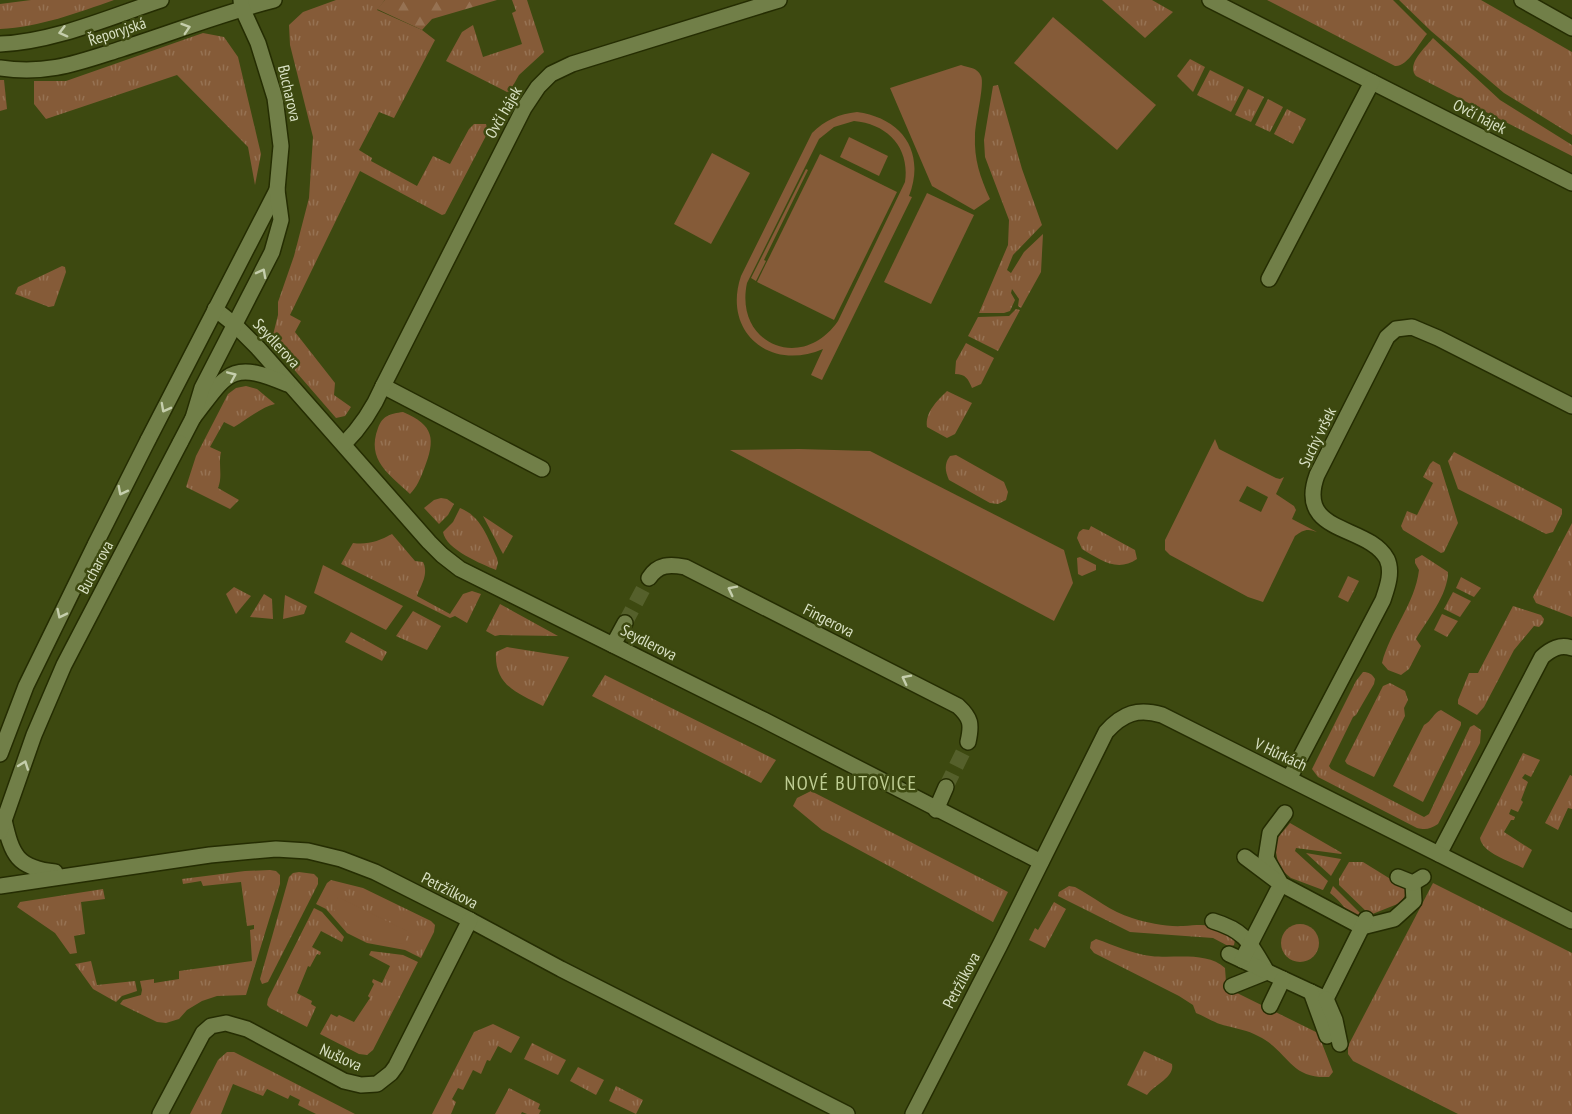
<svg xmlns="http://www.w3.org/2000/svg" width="1572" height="1114" viewBox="0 0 1572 1114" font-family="'PT Sans Narrow',sans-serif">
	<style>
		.grass { fill: url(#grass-tufts) }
		.forest { fill: url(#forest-firs) }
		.park { fill: #855b38; fill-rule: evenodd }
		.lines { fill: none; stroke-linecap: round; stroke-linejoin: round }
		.street-tunnel { stroke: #55602b; stroke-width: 15; stroke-dasharray: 15 8; stroke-linecap: butt }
		.street-casing { stroke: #252d02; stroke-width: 18 }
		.secondary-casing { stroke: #252d02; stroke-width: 18 }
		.street { stroke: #717f48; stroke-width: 15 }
		.secondary { stroke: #717f48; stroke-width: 15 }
		.secondary-bridge-casing { stroke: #252d02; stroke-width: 18; stroke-linecap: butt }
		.secondary-bridge { stroke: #717f48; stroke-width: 15 }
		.oneway { stroke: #c5ceac }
		.labels { text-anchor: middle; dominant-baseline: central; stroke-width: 5; stroke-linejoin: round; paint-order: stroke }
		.street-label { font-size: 16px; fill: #dae2c5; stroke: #3d4910 }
		.quarter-label { font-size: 20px; letter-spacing: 1.5px; fill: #becd93; stroke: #3d4910 }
	</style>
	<defs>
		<pattern id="grass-tufts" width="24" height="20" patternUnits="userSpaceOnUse" patternTransform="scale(1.5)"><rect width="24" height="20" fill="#855b38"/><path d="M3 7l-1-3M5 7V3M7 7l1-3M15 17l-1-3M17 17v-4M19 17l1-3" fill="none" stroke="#967253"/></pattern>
		<pattern id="forest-firs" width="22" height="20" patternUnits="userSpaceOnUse" patternTransform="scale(1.5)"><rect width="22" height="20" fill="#855b38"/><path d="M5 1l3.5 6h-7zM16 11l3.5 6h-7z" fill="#967253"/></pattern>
	</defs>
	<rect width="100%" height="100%" fill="#3d4910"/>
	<g class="grass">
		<path d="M31,0h83c-37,13 -74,27 -114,29v-25z"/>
		<polygon points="336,0 385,0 377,10 422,30 435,40 394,118 379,112 359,150 372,158 371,161 417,186 433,156 450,164 469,129 474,124 486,124 488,132 445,214 442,215 360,171 290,315 301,321 295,332 335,383 334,395 351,407 345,416 336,418 271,343 278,315 278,302 294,256 309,198 313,137 290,45 289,25 303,12"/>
		<polygon points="512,0 527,0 544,52 519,75 510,91 507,92 446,61 462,32 473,25 483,57 522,44 512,13 516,11"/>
		<polygon points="1102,0 1152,0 1173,12 1145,38"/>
		<path d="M1267,0h126l34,34c-8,9 -19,33 -32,32z"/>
		<polygon points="1399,0 1481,0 1572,52 1572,135 1504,93 1431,31"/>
		<polygon points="203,33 224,37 238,57 261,154 255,185 248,147 177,75 46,119 34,104 34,81 66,81"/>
		<path d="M1433,38l67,62 72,45v11l-156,-80c-10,-12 9,-28 17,-38z"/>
		<polygon points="1190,59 1205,67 1193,92 1177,76"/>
		<polygon points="1210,70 1244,87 1231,112 1197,95"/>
		<polygon points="0,80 4,80 7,109 0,111"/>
		<polygon points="998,85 1022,169 1042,225 1013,255 1007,270 1011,273 1024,252 1043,234 1041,272 1021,308 1018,306 1019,299 1012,289 1011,293 1015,300 1010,311 1004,313 979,313 1008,245 1009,220 985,157 984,140 993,86"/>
		<polygon points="1248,89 1264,97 1251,122 1235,115"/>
		<polygon points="1268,99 1283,107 1270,132 1255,125"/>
		<polygon points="1287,109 1306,119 1293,144 1274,134"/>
		<polygon points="62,266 65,267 66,272 54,306 49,307 15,294 18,287"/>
		<polygon points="1016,309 1020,310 998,351 968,336 978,317 1009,316"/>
		<path d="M966,343l28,15 -13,26 -9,4c-4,-9 -6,-14 -17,-14l1,-13z"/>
		<path d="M246,386l11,3 18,15c-13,3 -28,15 -41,23l-10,-5 -14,25 11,5c-3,13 2,24 -3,36l21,12 -9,9 -44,-22 10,-31 32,-62 8,-6z"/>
		<path d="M947,391l25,12 -17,31 -8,4 -20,-11c-2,-15 10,-26 20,-36z"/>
		<path d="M403,412c31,13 33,27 21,57 -4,10 -7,18 -14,25 -21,-20 -44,-34 -32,-66 5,-13 12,-14 25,-16z"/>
		<polygon points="1454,452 1559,507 1562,509 1562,514 1553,532 1546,534 1458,489 1448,461"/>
		<path d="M956,455l48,27 4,10 -2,8 -8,4 -8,-1 -41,-23c-4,-9 -5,-16 1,-24z"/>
		<polygon points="1433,461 1440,465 1458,523 1444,552 1441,553 1403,530 1401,526 1407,511 1417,515 1433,483 1423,477 1430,464"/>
		<polygon points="441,498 447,499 454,504 448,515 439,524 424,508 434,500"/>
		<path d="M460,508c21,8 28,30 37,50l1,5 -2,7c-14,-6 -50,-20 -53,-38l10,-10z"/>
		<polygon points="483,516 513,536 503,554"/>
		<polygon points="1572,523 1572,617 1536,603 1533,597"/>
		<path d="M1091,526l44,24 2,9c-20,14 -38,0 -55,-10l-5,-11 2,-6 4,-3 6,1z"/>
		<path d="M392,534l23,27 8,1c6,12 -2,23 -6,34l33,18 13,-20 9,-3 9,3 -14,29 -12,-7 -5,2 -109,-54 12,-21c15,2 26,-2 39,-9z"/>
		<path d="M1422,555l26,17c0,23 -21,48 -32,67l5,7 -12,23 -8,6 -13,-5 -6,-7c8,-32 33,-59 37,-93l-4,-7v-4z"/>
		<polygon points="1080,557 1096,565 1096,570 1082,576 1078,574 1077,558"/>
		<polygon points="1348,576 1359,581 1348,602 1338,597"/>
		<polygon points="1461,577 1481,588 1474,597 1456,588"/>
		<polygon points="234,587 251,596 236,614 226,594"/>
		<polygon points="1453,592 1471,601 1460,617 1444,609"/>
		<polygon points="264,594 272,599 273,619 250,617"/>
		<polygon points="285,595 307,606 304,614 283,619"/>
		<polygon points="500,604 558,636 500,635 495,636 486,631"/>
		<polygon points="1513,606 1541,615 1544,619 1543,623 1539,627 1534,626 1514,650 1484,707 1477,715 1458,704 1458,700 1469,673 1478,673"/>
		<polygon points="413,611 441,626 427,650 396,636"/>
		<polygon points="1442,614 1458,621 1447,637 1434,630"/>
		<polygon points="351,632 387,652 382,661 345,642"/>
		<path d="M507,647l62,10 -26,49c-26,-13 -49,-21 -47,-54z"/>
		<path d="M1363,672c6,0 9,2 12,7l-1,5 -18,31 -3,2 -24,49 2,3 93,48 5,-3 41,-87 4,-2 7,5 -1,13 -42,81c-8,5 -12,6 -21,4l-99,-51 -6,-8 44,-88z"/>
		<polygon points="605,675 776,760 761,783 592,696"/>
		<polygon points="1390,683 1405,691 1408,700 1404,708 1405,716 1374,777 1347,764 1345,761 1383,686"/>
		<path d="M1441,710l20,12v3l-38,77 -30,-16 31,-61c8,-4 9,-12 17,-15z"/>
		<path d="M1523,753l17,7 -9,17 -6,-3 -3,4 6,4 -7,18 2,2 -5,10 -7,-3 -2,5 6,3 -1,3h-3l-7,12 28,18 -9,18c-13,-7 -41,-15 -43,-30z"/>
		<polygon points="1570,775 1572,776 1572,809 1568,808 1558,830 1545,823"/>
		<polygon points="811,791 1008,892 993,922 822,830 793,806 797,798"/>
		<polygon points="1290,823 1342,853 1341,854 1296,848 1295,851 1328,881 1323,890 1291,878 1279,868 1274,842"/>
		<polygon points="1306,853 1341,859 1331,876"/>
		<polygon points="1349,862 1363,862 1405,888 1407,893 1400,903 1370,915 1339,885 1339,879"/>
		<polygon points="270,870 276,871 280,875 280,884 246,995 217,996 202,1001 187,1010 179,1019 166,1023 157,1022 120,1004 123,1000 141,995 142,990 140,981 154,979 154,983 179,979 179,971 252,961 250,930 254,929 254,925 247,926 241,882 203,886 201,881 183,884 182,879 245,871"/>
		<polygon points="299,872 314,874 318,878 318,884 268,982 262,984 260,979 289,877 293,873"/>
		<polygon points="331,880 363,888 431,921 435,925 434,932 421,958 405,950 367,943 347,933 326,909 316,904 327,883"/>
		<polygon points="1433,883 1572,953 1572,1114 1458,1114 1353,1061 1348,1054 1348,1046"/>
		<path d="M1069,886l6,1c19,10 36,25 57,31 16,5 35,9 51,8 24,-2 33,-3 52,14l-1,5 -4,2 -17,-9 -83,-6 -72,-36 1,-4z"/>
		<path d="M1333,886l32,32 -6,3c-12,-8 -17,-19 -29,-28z"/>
		<polygon points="103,889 105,899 81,902 85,934 74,936 77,953 70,954 55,933 17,907 20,902"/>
		<polygon points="1054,902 1066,909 1045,948 1029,940 1035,928 1038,930"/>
		<polygon points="314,908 322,912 344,937 342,942 321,931 312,947 321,952 320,955 317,954 310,967 308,966 297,993 312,1001 311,1004 316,1007 307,1027 270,1008 267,1005 268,999"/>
		<circle cx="1300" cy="943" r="19"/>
		<path d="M1096,939c18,6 36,15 55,17 23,3 55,-5 74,12l1,14 7,9 85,42 15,39 -4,5c-40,2 -40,-26 -71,-41 -11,-6 -20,-7 -31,-10 -11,-2 -21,-9 -31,-13l-3,-8 -14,-9 -85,-43 -4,-5 1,-6z"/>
		<polygon points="371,951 403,955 418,962 373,1050 367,1055 359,1054 320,1034 331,1014 337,1017 339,1015 354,1022 370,998 368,996 374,984 372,982 373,979 382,983 390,966 369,955"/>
		<polygon points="91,961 97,985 135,981 137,991 122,996 116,1002 93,989 75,964"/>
		<polygon points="493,1024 520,1037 511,1053 498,1046 490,1061 487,1060 481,1074 473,1070 463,1090 458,1088 452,1099 456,1102 451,1114 432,1114 474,1032"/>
		<polygon points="532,1043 566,1060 558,1075 524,1059"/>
		<path d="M1144,1051l28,13c3,13 -18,21 -25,31l-20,-10z"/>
		<polygon points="227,1052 234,1052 355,1114 316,1114 298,1105 300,1100 290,1095 288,1099 267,1089 263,1096 233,1084 221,1114 190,1114 218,1060"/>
		<polygon points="578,1067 604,1080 596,1095 570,1081"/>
		<polygon points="616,1086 643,1100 636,1114 609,1101"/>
		<polygon points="509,1088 540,1104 538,1109 541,1110 539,1114 527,1114 522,1112 521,1114 495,1114"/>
	</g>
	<polygon class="forest" points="385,0 497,0 432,19 422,30 377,9"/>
	<g class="park">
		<polygon points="1053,17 1156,105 1117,150 1014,63"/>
		<path d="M961,65c8,3 16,2 20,11 4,8 -6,46 -6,60 -1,23 5,41 15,63l-16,11 -42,-24 -42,-98z"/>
		<path d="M857,112c45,6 69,40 52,84l3,1 -90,183 -11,-5 12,-26c-53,23 -101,-17 -82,-73l71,-143c13,-13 27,-19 45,-21zM854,121c34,3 56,27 51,61l-67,139c-36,52 -104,23 -91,-38l72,-144 15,-12z"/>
		<polygon points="849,137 888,156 879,176 840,157"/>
		<polygon points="712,153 750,173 711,244 674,224"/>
		<polygon points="820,154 897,192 834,320 757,282"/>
		<polygon points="806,169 808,170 764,260 766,261 756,281 751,278"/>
		<polygon points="927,193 974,215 931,304 884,282"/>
		<path d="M1215,439l4,10 57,29 4,1 4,-2 -8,17 18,12 2,4 -4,9 25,13c-10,-4 -14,-2 -22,4l-32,66 -15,-5 -78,-42 -5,-5v-10zM1247,486l21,11 -7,15 -22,-11z"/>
		<polygon points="799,449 870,451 1064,550 1073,583 1054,621 730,450"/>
		<polygon points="323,565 403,606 386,630 314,593"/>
		<path d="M338,897l71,35 -6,12c-37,-4 -46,-7 -70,-36z"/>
	</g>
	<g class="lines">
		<g class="street-tunnel">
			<polyline points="625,623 649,578"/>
			<polyline points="946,787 968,742"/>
		</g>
		<defs>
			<g id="street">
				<polyline points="1210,0 1572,183"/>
				<polyline points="1269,279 1372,82"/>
				<polyline points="215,309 235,325 258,348 429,542 442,555 460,569 764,720 1041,862"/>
				<polyline points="383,386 542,469"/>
				<path d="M193,418c34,-44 37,-59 94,-34"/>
				<path d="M344,444c18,-18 29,-35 39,-58l141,-278 14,-21 13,-13 21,-10 207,-64"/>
				<path d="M649,578c9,-14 21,-14 36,-11l273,139c13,12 14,18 10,36"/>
				<polyline points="613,645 625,623"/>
				<path d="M1290,777l93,-177c4,-12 10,-28 4,-41 -19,-35 -92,-24 -70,-84l70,-138 9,-8 16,-2 26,11 134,68"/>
				<polyline points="936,810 946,787"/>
				<polyline points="1285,813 1270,833 1266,858 1281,884 1362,927 1394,919 1414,901 1413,883"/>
				<path d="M4,820c8,35 13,48 51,52"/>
				<path d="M1439,854l103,-197c9,-8 18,-13 30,-9"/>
				<polyline points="1398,877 1413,883 1423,877"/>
				<polyline points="0,886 210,855 276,849 308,851 341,859 375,872 470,920 561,969 847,1114"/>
				<path d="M1213,921c33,10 37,22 54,51l-35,14"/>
				<polyline points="1229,954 1326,999 1366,919"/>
				<polyline points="1242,960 1281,884 1245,857"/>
				<polyline points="1311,992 1327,1036"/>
				<polyline points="1326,999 1335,1020 1340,1044"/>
				<polyline points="1270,1006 1283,979"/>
				<polyline points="160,1114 203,1033 211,1026 226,1023 247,1029 344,1081 361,1085 377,1084 391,1073 396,1066 470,920"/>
				<path d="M913,1114l87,-169 106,-213c17,-19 32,-24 56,-17l410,206"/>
			</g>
			<g id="secondary">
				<polyline points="1522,0 1572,28"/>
				<path d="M0,44c53,-2 110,-27 161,-44"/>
				<path d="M0,68c47,7 77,-5 121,-19 51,-16 101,-36 153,-49"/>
				<polyline points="148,440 277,190"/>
				<polyline points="180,443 193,418 202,388 272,252 281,220 277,190 281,146 275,98 258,43 242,8 241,0"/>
				<polyline points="0,754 26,686 96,543"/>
				<polyline points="0,832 34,735 64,665 113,571"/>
			</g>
		</defs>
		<use href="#street" class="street-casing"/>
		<use href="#secondary" class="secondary-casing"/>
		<use href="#street" class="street"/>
		<use href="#secondary" class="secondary"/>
		<defs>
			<g id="secondary-bridge">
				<polyline points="96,543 148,440"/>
				<polyline points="113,571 180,443"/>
			</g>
		</defs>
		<use href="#secondary-bridge" class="secondary-bridge-casing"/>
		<use href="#secondary-bridge" class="secondary-bridge"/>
	</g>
	<defs><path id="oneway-chevron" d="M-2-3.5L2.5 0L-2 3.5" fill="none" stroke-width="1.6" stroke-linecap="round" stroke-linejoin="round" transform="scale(1.5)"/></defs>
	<g class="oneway">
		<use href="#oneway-chevron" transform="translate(186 28) rotate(-18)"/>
		<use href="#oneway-chevron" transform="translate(63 32) rotate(165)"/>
		<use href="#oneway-chevron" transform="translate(262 273) rotate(-62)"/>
		<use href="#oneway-chevron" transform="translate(232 376) rotate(-23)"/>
		<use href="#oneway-chevron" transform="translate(165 408) rotate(118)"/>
		<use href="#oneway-chevron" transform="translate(122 491) rotate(117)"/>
		<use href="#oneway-chevron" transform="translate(732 590) rotate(-153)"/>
		<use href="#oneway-chevron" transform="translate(61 614) rotate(116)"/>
		<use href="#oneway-chevron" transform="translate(906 679) rotate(-153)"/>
		<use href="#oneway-chevron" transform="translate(24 765) rotate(-70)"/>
	</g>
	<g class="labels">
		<g class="street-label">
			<text transform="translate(117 31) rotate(-18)">Řeporyjská</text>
			<text transform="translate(290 93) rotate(77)">Bucharova</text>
			<text transform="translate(503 112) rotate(-60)">Ovčí hájek</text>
			<text transform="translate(1480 116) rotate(27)">Ovčí hájek</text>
			<text transform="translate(277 343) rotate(47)">Seydlerova</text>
			<text transform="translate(1317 437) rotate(-64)">Suchý vršek</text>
			<text transform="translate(95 567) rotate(-62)">Bucharova</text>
			<text transform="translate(829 620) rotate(27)">Fingerova</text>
			<text transform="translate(649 642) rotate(27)">Seydlerova</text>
			<text transform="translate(1281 754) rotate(25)">V Hůrkách</text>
			<text transform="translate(450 890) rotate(27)">Petržílkova</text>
			<text transform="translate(961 980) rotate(-62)">Petržílkova</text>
			<text transform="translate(341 1057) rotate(24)">Nušlova</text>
		</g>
		<g class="quarter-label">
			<text x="851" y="783">NOVÉ BUTOVICE</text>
		</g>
	</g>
</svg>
